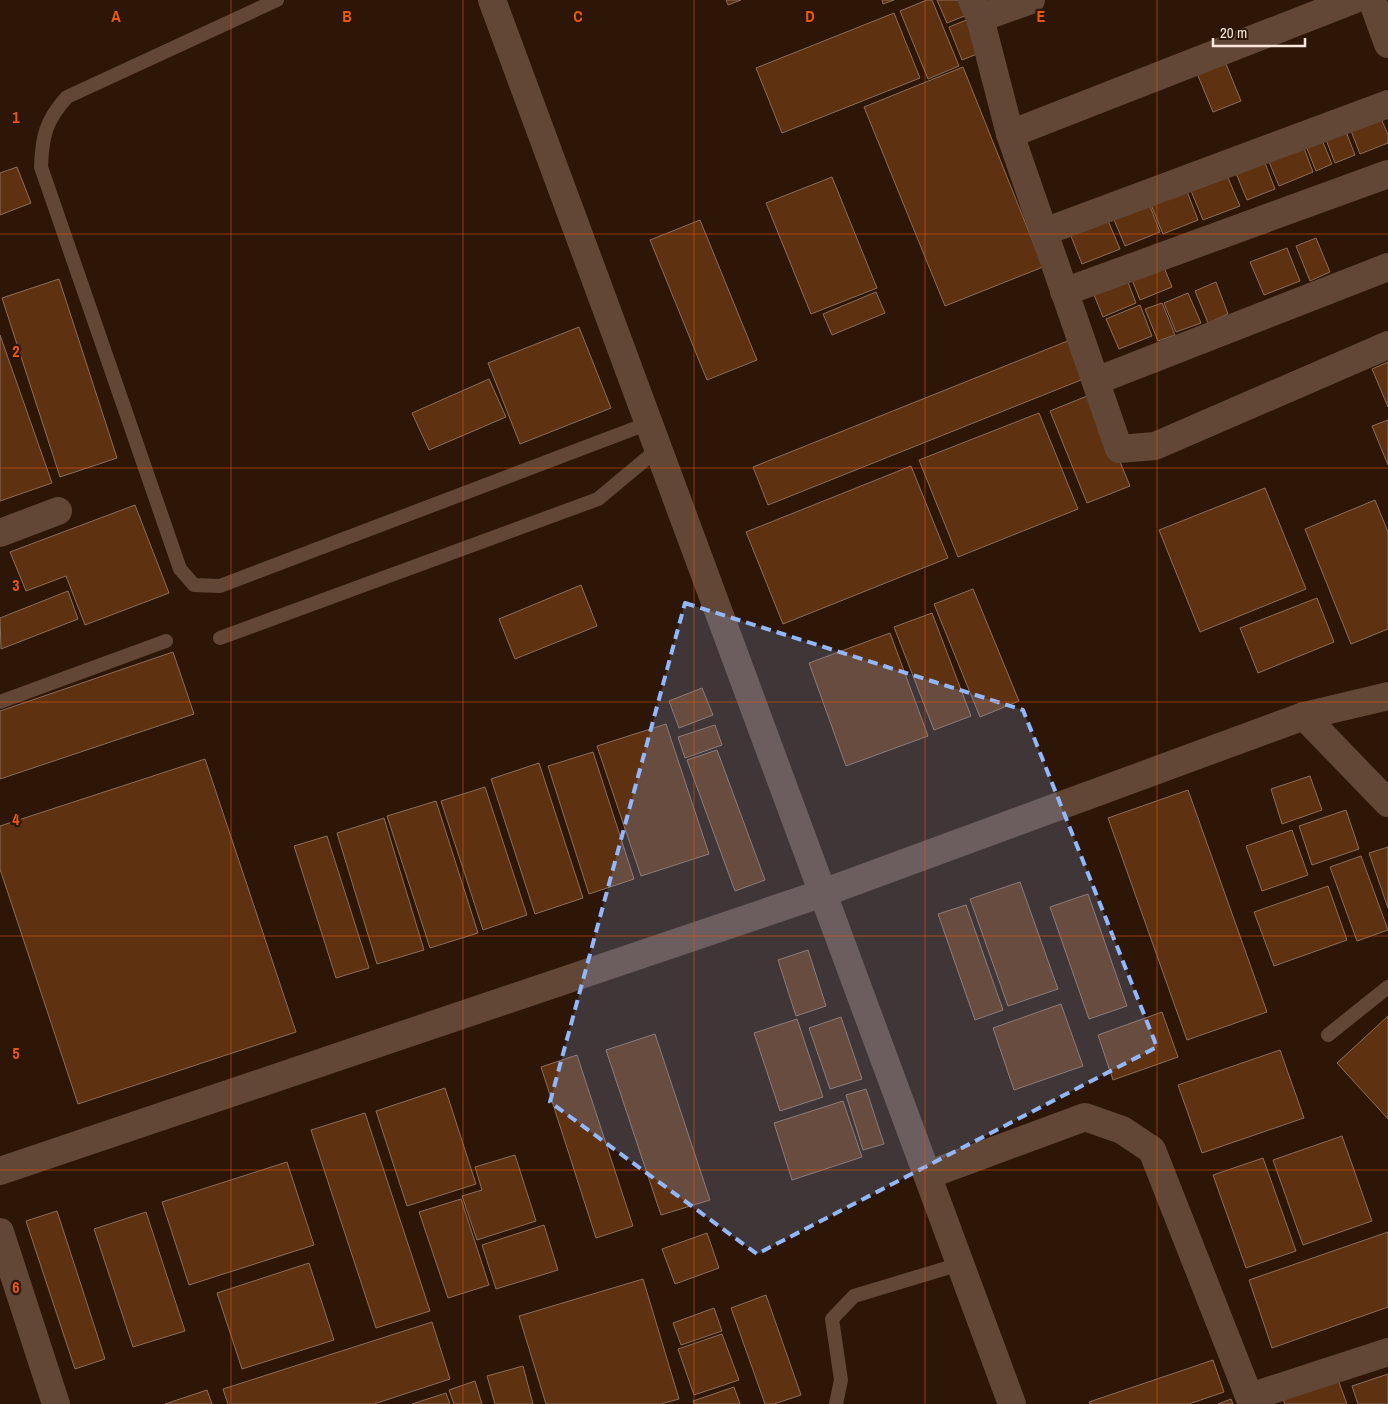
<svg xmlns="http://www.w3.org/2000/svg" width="1388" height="1404" viewBox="0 0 1388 1404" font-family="'Archivo Narrow',sans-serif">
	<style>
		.building { fill: #5e3111; stroke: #8b6d5b }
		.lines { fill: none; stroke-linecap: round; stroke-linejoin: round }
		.service { stroke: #634736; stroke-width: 14 }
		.minor { stroke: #634736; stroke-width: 28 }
		.marked { fill: #92b7fd; fill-opacity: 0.2; stroke: #92b7fd; stroke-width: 4; stroke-dasharray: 10 6; stroke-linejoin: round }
		.grid { fill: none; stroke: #e8590c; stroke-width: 1; stroke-opacity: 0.55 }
		.grid-label { font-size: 16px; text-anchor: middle; font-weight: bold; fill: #e8590c; stroke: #2d1606; stroke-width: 4.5; stroke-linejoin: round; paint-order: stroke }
	</style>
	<rect width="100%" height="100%" fill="#2d1606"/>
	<g class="building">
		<polygon points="726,0 741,0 728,5"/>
		<polygon points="882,0 894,0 883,4"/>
		<polygon points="927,0 932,0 959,66 928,79 900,11"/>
		<polygon points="937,0 966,0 972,13 947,23"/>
		<polygon points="894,13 920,78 782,133 756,68"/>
		<polygon points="974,17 987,50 962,60 949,27"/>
		<polygon points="1222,54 1241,101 1213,112 1194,66"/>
		<polygon points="963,67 1043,267 945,306 864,107"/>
		<polygon points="1378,111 1388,135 1388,143 1360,154 1348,123"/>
		<polygon points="1345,129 1355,155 1335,163 1325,137"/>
		<polygon points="1320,135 1332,164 1316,171 1304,141"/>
		<polygon points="1302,143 1313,172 1279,186 1267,157"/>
		<polygon points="1262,155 1275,189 1247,200 1233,166"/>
		<polygon points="1223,166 1240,206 1203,220 1187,181"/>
		<polygon points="17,167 31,203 0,215 0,173"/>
		<polygon points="832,177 877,288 811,314 766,203"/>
		<polygon points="1183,181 1198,220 1163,234 1147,195"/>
		<polygon points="1146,196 1160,232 1125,246 1110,210"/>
		<polygon points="1104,211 1120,249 1082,264 1067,226"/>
		<polygon points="700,220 757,360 707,380 650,240"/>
		<polygon points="1316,238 1330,272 1310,281 1296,246"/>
		<polygon points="1287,248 1300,281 1264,295 1250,262"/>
		<polygon points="1161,260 1172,287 1140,300 1129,272"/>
		<polygon points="1124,272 1136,303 1103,317 1090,285"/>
		<polygon points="59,279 117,458 60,477 2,298"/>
		<polygon points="1216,282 1228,314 1208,323 1195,291"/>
		<polygon points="876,292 885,313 832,335 823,314"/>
		<polygon points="1188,293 1201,323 1176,332 1164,303"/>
		<polygon points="1162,303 1175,335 1158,341 1145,309"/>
		<polygon points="1140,305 1152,336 1119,349 1106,319"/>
		<polygon points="579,327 611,408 520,444 488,363"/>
		<polygon points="0,335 52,483 0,501"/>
		<polygon points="1070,340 1086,378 768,505 753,467"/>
		<polygon points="1388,362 1388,407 1372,369"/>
		<polygon points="489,379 506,417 429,450 412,413"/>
		<polygon points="1092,394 1130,486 1087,503 1050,411"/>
		<polygon points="1039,413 1078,509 958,557 919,460"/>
		<polygon points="1388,420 1388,465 1372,426"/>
		<polygon points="911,466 948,558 783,624 746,532"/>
		<polygon points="1265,488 1306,589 1200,632 1159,530"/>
		<polygon points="1375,500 1388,532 1388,629 1351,644 1305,529"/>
		<polygon points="135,505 169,593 85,625 66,576 26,591 10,552"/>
		<polygon points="581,585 597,626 515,659 499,619"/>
		<polygon points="973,589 1019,701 980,717 934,604"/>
		<polygon points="68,591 78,619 1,649 0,618"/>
		<polygon points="1317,598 1334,642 1258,673 1240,628"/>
		<polygon points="932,613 971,716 934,730 894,627"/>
		<polygon points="890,633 928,736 846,766 809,663"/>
		<polygon points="173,652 194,714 0,779 0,711"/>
		<polygon points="702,688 713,715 679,728 669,701"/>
		<polygon points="666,724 709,854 641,876 597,746"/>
		<polygon points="715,725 722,745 685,758 678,737"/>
		<polygon points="717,750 765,880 735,891 687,760"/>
		<polygon points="593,752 634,879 589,894 548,766"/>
		<polygon points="205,759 296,1032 78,1104 0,869 0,826"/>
		<polygon points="539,763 583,898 535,914 491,779"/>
		<polygon points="1310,776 1322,810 1282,824 1271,789"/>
		<polygon points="485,787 527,915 483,930 441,801"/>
		<polygon points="1188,790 1267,1012 1187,1040 1108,818"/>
		<polygon points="436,801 478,933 430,948 387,816"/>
		<polygon points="1346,810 1359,849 1312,865 1299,826"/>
		<polygon points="384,818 424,950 377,964 337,833"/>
		<polygon points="1292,830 1308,875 1262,891 1246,846"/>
		<polygon points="327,836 369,968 336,978 294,846"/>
		<polygon points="1388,847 1388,908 1369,853"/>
		<polygon points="1361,856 1388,930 1357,941 1330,867"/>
		<polygon points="1020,882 1058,989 1008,1006 970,899"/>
		<polygon points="1328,886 1347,940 1274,966 1254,912"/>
		<polygon points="1088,894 1127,1006 1089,1019 1050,907"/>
		<polygon points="966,905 1003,1010 975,1020 938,914"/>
		<polygon points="808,950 826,1006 796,1016 778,960"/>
		<polygon points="1061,1004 1083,1066 1014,1090 993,1028"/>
		<polygon points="1162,1012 1178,1057 1113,1080 1098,1035"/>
		<polygon points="1388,1016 1388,1119 1337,1063"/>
		<polygon points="841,1017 862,1079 830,1089 809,1028"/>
		<polygon points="797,1019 823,1097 780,1111 754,1033"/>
		<polygon points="655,1034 710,1200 661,1215 606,1050"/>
		<polygon points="1280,1050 1304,1118 1202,1153 1178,1085"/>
		<polygon points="577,1055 633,1226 596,1238 541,1067"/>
		<polygon points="445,1088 476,1184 407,1206 376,1111"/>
		<polygon points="866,1089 884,1144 863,1150 846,1095"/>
		<polygon points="843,1101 862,1157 792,1180 774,1123"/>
		<polygon points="365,1113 430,1311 376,1328 311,1130"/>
		<polygon points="1342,1136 1372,1221 1303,1245 1273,1160"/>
		<polygon points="515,1155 536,1221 477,1240 462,1196 482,1190 475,1167"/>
		<polygon points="1263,1158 1296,1251 1246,1268 1213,1175"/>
		<polygon points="287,1162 314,1245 189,1285 162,1202"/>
		<polygon points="461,1199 489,1285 448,1298 419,1212"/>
		<polygon points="57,1211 105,1359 75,1369 26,1221"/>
		<polygon points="146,1212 185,1331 133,1347 94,1229"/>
		<polygon points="544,1225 558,1270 496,1289 482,1245"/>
		<polygon points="1388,1232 1388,1307 1272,1348 1249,1280"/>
		<polygon points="707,1233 719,1268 675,1284 662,1249"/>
		<polygon points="309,1263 334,1340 242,1369 217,1293"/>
		<polygon points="643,1279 679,1399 661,1404 546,1404 519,1316"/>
		<polygon points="766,1295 801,1395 774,1404 765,1404 731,1308"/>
		<polygon points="714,1308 722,1331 681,1345 673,1323"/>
		<polygon points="432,1322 450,1379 374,1404 228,1404 223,1389"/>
		<polygon points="722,1334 739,1380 694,1395 678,1349"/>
		<polygon points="1213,1360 1224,1392 1189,1404 1090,1404 1089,1402"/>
		<polygon points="523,1366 533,1404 495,1404 487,1376"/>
		<polygon points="1388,1374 1388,1404 1358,1404 1352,1386"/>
		<polygon points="1338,1380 1347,1404 1285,1404 1283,1399"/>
		<polygon points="475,1381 482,1404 454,1404 449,1390"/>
		<polygon points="734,1387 740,1404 694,1404 693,1401"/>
		<polygon points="207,1390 212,1404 165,1404"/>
		<polygon points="446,1393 450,1404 412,1404"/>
		<polygon points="1231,1399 1233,1404 1218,1404"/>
	</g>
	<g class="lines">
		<g class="service">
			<path d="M277,0l-210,97c-21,23 -25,39 -26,70l139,402 14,16 26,1 429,-163"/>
			<polyline points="220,638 598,499 658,449"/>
			<polyline points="0,702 166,641"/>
			<polyline points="1328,1035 1388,987"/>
			<polyline points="836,1404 841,1380 832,1319 854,1296 960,1264"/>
		</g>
		<g class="minor">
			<polyline points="492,0 1012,1404"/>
			<polyline points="972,0 980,18 1010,134 1119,449 1155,446 1388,345"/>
			<polyline points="1372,0 1388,44"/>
			<polyline points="980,18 1031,0"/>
			<polyline points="1010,134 1353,0"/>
			<polyline points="1044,232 1388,104"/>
			<polyline points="1064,292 1388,174"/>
			<polyline points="1096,381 1388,267"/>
			<polyline points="0,533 58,511"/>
			<polyline points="1304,716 1388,803"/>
			<polyline points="0,1171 823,893 1304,716 1388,696"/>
			<polyline points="928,1175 1085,1117 1122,1130 1152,1150 1252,1404"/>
			<polyline points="0,1232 56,1404"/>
			<polyline points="1250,1397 1388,1352"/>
		</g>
	</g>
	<path class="marked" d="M685,603l338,107 134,337 -400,207 -207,-152z"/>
	<path class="grid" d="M231,0v1404M463,0v1404M694,0v1404M925,0v1404M1157,0v1404M0,234h1388M0,468h1388M0,702h1388M0,936h1388M0,1170h1388"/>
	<g class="grid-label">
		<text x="116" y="22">A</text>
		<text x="347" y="22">B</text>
		<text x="578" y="22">C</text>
		<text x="810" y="22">D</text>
		<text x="1041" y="22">E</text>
		<text x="16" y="123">1</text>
		<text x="16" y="357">2</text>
		<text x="16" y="591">3</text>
		<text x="16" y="825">4</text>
		<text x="16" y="1059">5</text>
		<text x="16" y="1293">6</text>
	</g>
	<path d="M1213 38v8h92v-8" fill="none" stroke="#f9e7dd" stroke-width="2.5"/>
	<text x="1220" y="38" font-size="15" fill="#f9e7dd" stroke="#2d1606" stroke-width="4" paint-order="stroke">20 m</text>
</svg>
